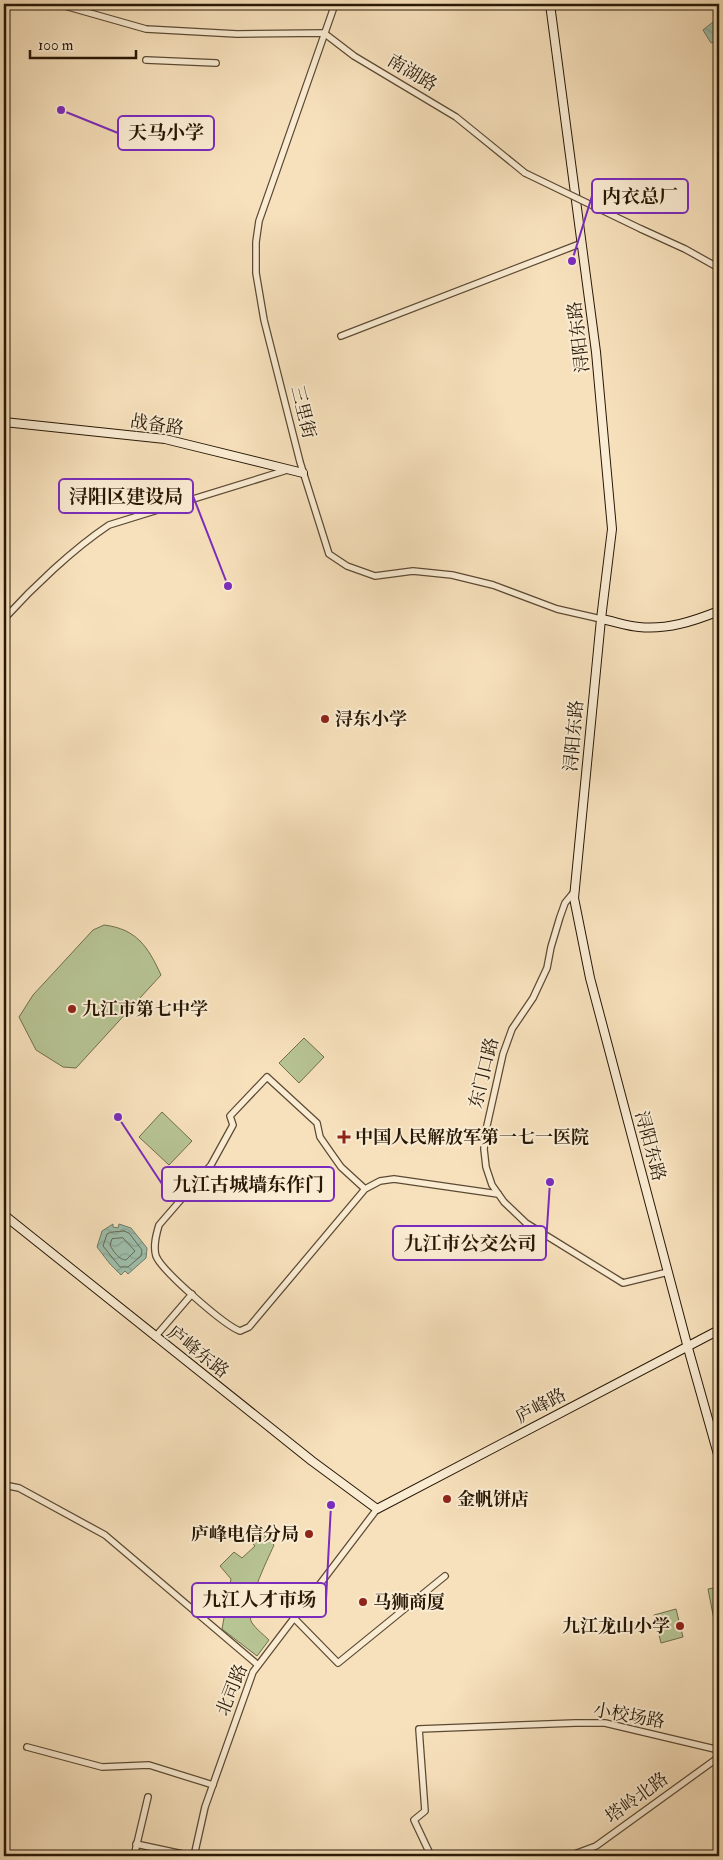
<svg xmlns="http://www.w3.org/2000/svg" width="723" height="1860" viewBox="0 0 723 1860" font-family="'IM FELL Double Pica','Noto Serif SC',serif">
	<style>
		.grass { fill: #b7c494; stroke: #706e4d }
		.water { fill: url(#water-waves); stroke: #6f7c69 }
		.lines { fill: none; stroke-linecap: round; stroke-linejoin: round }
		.shore { stroke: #636b58; stroke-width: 1 }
		.street-casing { stroke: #5c4a34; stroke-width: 8 }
		.secondary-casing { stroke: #281806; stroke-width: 10 }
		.street { stroke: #faecd3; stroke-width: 5.5 }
		.secondary { stroke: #faecd3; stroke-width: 8 }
		.street-bridge-casing { stroke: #5c4a34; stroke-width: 8; stroke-linecap: butt }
		.street-bridge { stroke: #faecd3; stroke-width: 5.5 }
		.poi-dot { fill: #8f2418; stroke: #faecd3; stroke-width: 2 }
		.labels { text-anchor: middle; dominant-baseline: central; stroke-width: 4; stroke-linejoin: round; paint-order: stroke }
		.street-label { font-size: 18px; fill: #281806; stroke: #faecd3 }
		.poi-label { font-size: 18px; font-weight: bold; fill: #281806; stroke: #faecd3; text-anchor: start }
		.leader { fill: none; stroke: #7b2cbf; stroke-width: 2 }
		.callout-dot { fill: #7b2cbf; stroke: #faecd3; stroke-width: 2 }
		.callout { fill: #faecd3; stroke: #7b2cbf; stroke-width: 2 }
		.callout-label { font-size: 19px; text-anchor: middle; font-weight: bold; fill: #281806 }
	</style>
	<defs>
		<pattern id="water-waves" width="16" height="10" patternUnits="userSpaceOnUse" patternTransform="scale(1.25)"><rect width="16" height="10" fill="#9ebeab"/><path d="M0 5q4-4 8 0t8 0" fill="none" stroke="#88a392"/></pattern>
	</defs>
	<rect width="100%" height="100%" fill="#f7e1bc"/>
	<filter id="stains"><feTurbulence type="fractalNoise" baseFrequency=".004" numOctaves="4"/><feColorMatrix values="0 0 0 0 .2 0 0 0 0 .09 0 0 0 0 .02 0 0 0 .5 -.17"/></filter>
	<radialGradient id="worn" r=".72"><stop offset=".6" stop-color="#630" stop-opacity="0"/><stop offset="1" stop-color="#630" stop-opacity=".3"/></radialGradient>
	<g class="grass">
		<path d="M104,925c33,4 44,22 57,50l-85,93 -13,-1 -27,-17 -17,-33 14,-22 60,-65z"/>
		<polygon points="304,1038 324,1057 299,1083 279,1063"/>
		<polygon points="162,1112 192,1141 169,1165 139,1137"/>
		<path d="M260,1531l14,14c-7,16 -31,63 -22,78 4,6 12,12 17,17l-12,16 -35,-27 9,-50 -11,-13 14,-14 8,6 13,-12 -6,-6z"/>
		<polygon points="719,1587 719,1634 717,1635 708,1589"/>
		<polygon points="676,1609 683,1637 661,1643 654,1615"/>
	</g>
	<g class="water">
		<polygon points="719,17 719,40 711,43 703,30"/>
		<polygon points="113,1224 113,1227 118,1228 119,1224 131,1228 147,1248 146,1258 128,1274 125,1271 121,1275 110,1264 97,1247 102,1231"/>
	</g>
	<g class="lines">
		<g class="shore">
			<path d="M124,1231l5,2 13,17 -1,6 -13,11h-8l-17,-21 4,-12c4,-3 11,-2 17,-3z"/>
			<path d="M123,1238l12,13 -9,9c-7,0 -13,-9 -16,-15l2,-6z"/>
		</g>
		<defs>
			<g id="street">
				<polyline points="58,4 146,29 237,34 324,33 354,56 456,117 525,173"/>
				<polyline points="335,4 259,221 256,242 256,273 264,320 300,462 329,554 347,566 375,576 413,571 452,575 493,585 557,609 601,619"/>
				<polyline points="146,60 216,63"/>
				<polyline points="641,229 685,249 719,268"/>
				<polyline points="341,336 582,243"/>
				<path d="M4,619c29,-32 69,-70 105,-94l178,-55"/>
				<polyline points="574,892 565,903 560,917 551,947 547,968 533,998 512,1029 503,1054 486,1130 484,1149 486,1167 492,1185 504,1202 526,1223 623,1283 668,1272"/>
				<path d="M365,1189l-24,-22 -12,-17 -9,-13 -3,-14 -50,-46 -37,39 3,9 -22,40 -52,60c-3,10 -6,21 -3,31 6,15 68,69 84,75l9,-4 116,-138 15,-8 14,-2 104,15"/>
				<polyline points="155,1337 192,1294"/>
				<polyline points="4,1485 19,1488 105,1535 258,1665"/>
				<polyline points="294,1618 338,1663 445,1576"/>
				<polyline points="27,1747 102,1767 149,1765 213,1785"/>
				<polyline points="136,1844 192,1856"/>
				<polyline points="134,1856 148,1797"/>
				<polyline points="194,1856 205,1807 253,1672 377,1509"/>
				<polyline points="431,1856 414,1820 425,1811 419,1729 575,1723 605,1723 719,1750"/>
				<polyline points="569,1856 596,1846 719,1757"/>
			</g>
			<g id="secondary">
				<polyline points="550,4 596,352 612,529 601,619 574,898 590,978 688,1348 719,1458"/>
				<polyline points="4,422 165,439 303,473"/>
				<path d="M601,619c12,2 26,7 38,8 28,3 55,-6 80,-16"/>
				<polyline points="4,1215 312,1461 377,1509 719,1330"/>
			</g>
		</defs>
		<use href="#street" class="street-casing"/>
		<use href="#secondary" class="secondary-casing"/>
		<use href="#street" class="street"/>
		<use href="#secondary" class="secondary"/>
		<defs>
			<polyline id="street-bridge" points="525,173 641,229"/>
		</defs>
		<use href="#street-bridge" class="street-bridge-casing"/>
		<use href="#street-bridge" class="street-bridge"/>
	</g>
	<g class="poi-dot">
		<circle cx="325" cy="719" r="5"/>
		<circle cx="72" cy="1009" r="5"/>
		<path d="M341.5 1129.5h5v5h5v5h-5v5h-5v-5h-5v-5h5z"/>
		<circle cx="447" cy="1499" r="5"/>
		<circle cx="309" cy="1534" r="5"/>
		<circle cx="363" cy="1602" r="5"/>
		<circle cx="680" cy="1626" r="5"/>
	</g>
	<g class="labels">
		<g class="street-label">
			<text transform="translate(412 73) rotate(31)">南湖路</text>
			<text transform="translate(579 337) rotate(-97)">浔阳东路</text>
			<text transform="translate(303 412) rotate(76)">三里街</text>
			<text transform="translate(157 425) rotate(8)">战备路</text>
			<text transform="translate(574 736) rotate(-85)">浔阳东路</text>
			<text transform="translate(484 1073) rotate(-76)">东门口路</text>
			<text transform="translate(650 1146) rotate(75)">浔阳东路</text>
			<text transform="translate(198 1352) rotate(38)">庐峰东路</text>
			<text transform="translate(541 1406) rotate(-28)">庐峰路</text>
			<text transform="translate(232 1690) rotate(-68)">北司路</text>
			<text transform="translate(629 1716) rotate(10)">小校场路</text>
			<text transform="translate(637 1798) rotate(-36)">塔岭北路</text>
		</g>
		<g class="poi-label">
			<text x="335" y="719">浔东小学</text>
			<text x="82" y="1009">九江市第七中学</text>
			<text x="355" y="1137">中国人民解放军第一七一医院</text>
			<text x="457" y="1499">金帆饼店</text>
			<text x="299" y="1534" text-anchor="end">庐峰电信分局</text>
			<text x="373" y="1602">马狮商厦</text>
			<text x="670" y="1626" text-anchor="end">九江龙山小学</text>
		</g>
	</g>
	<path class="leader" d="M61 110L118 133M572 261L592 196M228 586L193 496M118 1117L162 1184M550 1182L546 1243M331 1505L326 1600"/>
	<g class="callout-dot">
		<circle cx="61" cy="110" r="5"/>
		<circle cx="572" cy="261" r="5"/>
		<circle cx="228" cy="586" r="5"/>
		<circle cx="118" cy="1117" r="5"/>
		<circle cx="550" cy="1182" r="5"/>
		<circle cx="331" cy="1505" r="5"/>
	</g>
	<g class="callout">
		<rect x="118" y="116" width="96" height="34" rx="5"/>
		<rect x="592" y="179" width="96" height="34" rx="5"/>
		<rect x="59" y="479" width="134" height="34" rx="5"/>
		<rect x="162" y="1167" width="172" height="34" rx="5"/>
		<rect x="393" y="1226" width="153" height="34" rx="5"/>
		<rect x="192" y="1583" width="134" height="34" rx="5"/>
	</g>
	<g class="callout-label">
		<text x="166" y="139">天马小学</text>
		<text x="640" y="203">内衣总厂</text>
		<text x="126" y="503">浔阳区建设局</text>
		<text x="248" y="1191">九江古城墙东作门</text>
		<text x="470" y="1250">九江市公交公司</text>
		<text x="259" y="1606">九江人才市场</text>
	</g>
	<rect width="723" height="1860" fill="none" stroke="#f7e1bc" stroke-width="20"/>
	<rect x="5" y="5" width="713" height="1850" fill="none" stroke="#281806" stroke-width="2.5"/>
	<rect x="10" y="10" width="703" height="1840" fill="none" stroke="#281806"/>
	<path d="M30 50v8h106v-8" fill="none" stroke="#281806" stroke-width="2.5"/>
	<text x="38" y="50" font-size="15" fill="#281806" stroke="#faecd3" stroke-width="4" paint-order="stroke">100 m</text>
	<rect width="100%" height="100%" filter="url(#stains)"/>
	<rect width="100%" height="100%" fill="url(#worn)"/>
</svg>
